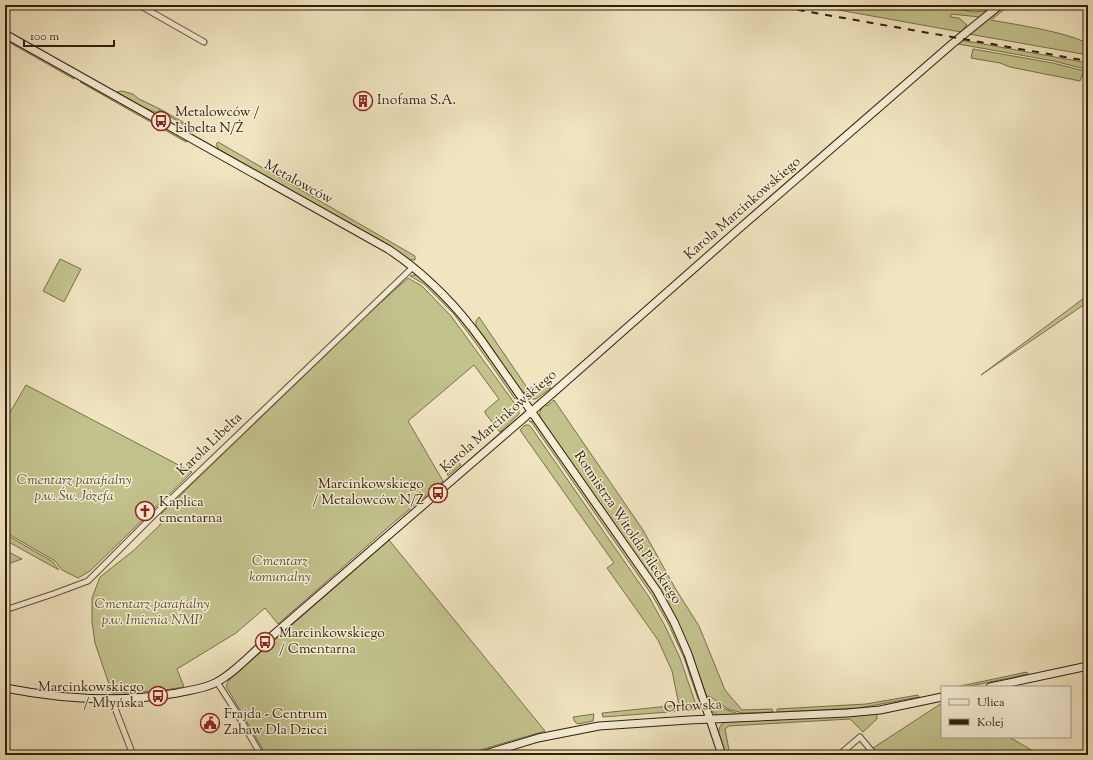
<svg xmlns="http://www.w3.org/2000/svg" width="1093" height="760" viewBox="0 0 1093 760" font-family="'Sorts Mill Goudy',serif">
	<style>
		.green { fill: #c2c28d; stroke: #79704b }
		.lines { fill: none; stroke-linecap: round; stroke-linejoin: round }
		.street-casing { stroke: #605037; stroke-width: 7 }
		.secondary-casing { stroke: #301f09; stroke-width: 9 }
		.street { stroke: #f6eed7; stroke-width: 5 }
		.secondary { stroke: #f6eed7; stroke-width: 7 }
		.rail { stroke: #301f09; stroke-width: 2; stroke-dasharray: 7 7; stroke-linecap: butt }
		.labels { text-anchor: middle; dominant-baseline: central; stroke-width: 3; stroke-linejoin: round; paint-order: stroke }
		.poi-label { font-size: 14px; fill: #301f09; stroke: #f6eed7; text-anchor: start }
		.street-label { font-size: 14px; fill: #301f09; stroke: #f6eed7 }
		.park-label { font-size: 14px; font-style: italic; fill: #5c5031; stroke: #f6eed7 }
	</style>
	<rect width="100%" height="100%" fill="#f1e5c1"/>
	<filter id="stains"><feTurbulence type="fractalNoise" baseFrequency=".005" numOctaves="4"/><feColorMatrix values="0 0 0 0 .2 0 0 0 0 .09 0 0 0 0 .02 0 0 0 .5 -.17"/></filter>
	<radialGradient id="worn" r=".72"><stop offset=".6" stop-color="#630" stop-opacity="0"/><stop offset="1" stop-color="#630" stop-opacity=".3"/></radialGradient>
	<g class="green">
		<polygon points="811,5 928,5 975,12 985,11 992,5 996,5 980,17 951,14 951,17 959,18 967,25 961,32"/>
		<path d="M1004,5h6l-19,15c32,6 66,10 97,23v12l-119,-21z"/>
		<polygon points="5,37 74,76 74,79 5,40"/>
		<polygon points="961,40 1088,63 1088,67 1085,67 1085,69 1054,61 958,44"/>
		<polygon points="973,49 1053,63 1084,71 1080,81 1010,67 1000,63 971,58"/>
		<polygon points="80,82 82,82 188,140 186,142"/>
		<polygon points="122,91 133,94 139,99 160,109 195,129 194,131 159,110 158,113 142,107 117,92"/>
		<polygon points="218,142 415,256 415,260 410,260 388,245 219,150 216,144"/>
		<polygon points="60,259 81,269 64,302 43,291"/>
		<path d="M414,275c7,1 12,8 17,13 34,32 60,71 87,109l-3,2 -40,-57 -22,-29 -29,-29 -14,-8z"/>
		<polygon points="408,278 422,286 451,316 518,408 519,410 519,414 500,432 485,413 485,411 499,399 474,365 408,421 443,481 392,524 278,624 265,608 236,633 177,669 184,687 158,691 112,693 95,643 92,622 92,598 100,577 134,550 160,525 162,516 161,514 369,313"/>
		<polygon points="1088,295 1088,302 981,375"/>
		<path d="M479,317l49,72c8,-3 15,-6 23,-1l-15,11h-6l-5,-6 -3,-1 -46,-65v-6z"/>
		<polygon points="26,385 192,472 90,571 78,578 62,570 55,561 5,532 5,421"/>
		<path d="M554,400l89,130 32,58 24,38 26,64 17,20 30,-1 1,3 -31,1 -14,-4 -19,-13 -2,1 -18,-50 -12,-25 -21,-37 -115,-166c-3,-6 0,-11 4,-15l2,2z"/>
		<polygon points="529,421 534,422 538,425 654,593 671,623 686,656 700,698 698,699 684,658 669,625 652,595 532,423"/>
		<polygon points="525,425 529,425 531,427 649,597 665,626 680,658 695,702 695,710 603,717 602,713 679,705 672,671 658,640 607,568 614,563 520,430"/>
		<polygon points="456,459 461,465 448,476 445,468 447,465"/>
		<polygon points="5,534 53,562 59,570 5,540"/>
		<polygon points="389,540 545,731 463,755 266,755 226,686 229,680"/>
		<polygon points="5,550 22,559 5,565"/>
		<polygon points="1027,672 1028,674 966,687 956,687"/>
		<polygon points="918,695 919,697 859,708 777,712 777,709 866,704"/>
		<path d="M708,700h1l18,10 14,5c-16,1 -29,6 -33,-15z"/>
		<polygon points="942,703 942,737 1009,737 1040,755 879,755 873,748"/>
		<path d="M875,713l2,2v4l-14,13 -13,-13 -121,7 -4,3 5,26h-5c-3,-11 -14,-31 4,-34l44,-1z"/>
		<polygon points="594,714 593,721 578,724 575,722 573,717"/>
	</g>
	<g class="lines">
		<defs>
			<g id="street">
				<polyline points="139,5 204,42"/>
				<polyline points="5,610 53,594 88,581 150,519 413,267"/>
				<polyline points="217,682 235,710 261,755"/>
				<polyline points="111,698 133,755"/>
				<polyline points="839,755 860,737 875,755"/>
			</g>
			<g id="secondary">
				<path d="M5,34l383,215c38,25 68,56 94,92l175,250 17,31 14,32 34,101"/>
				<polyline points="990,687 1088,666"/>
				<path d="M5,688c56,11 116,15 172,5 13,-3 26,-4 38,-10 18,-9 35,-28 50,-41l289,-250 187,-165 211,-183 48,-39"/>
				<polyline points="482,755 538,738 599,726 689,720 847,713 880,710 942,697"/>
			</g>
		</defs>
		<use href="#street" class="street-casing"/>
		<use href="#secondary" class="secondary-casing"/>
		<use href="#street" class="street"/>
		<use href="#secondary" class="secondary"/>
		<polyline class="rail" points="770,5 1088,61"/>
	</g>
	<defs>
		<symbol id="building-ring" viewBox="-11 -11 22 22"><circle r="9.5" fill="#f6eed7" stroke="#8f2418" stroke-width="1.5"/><path d="M-4-6H4V6H1V3H-1V6H-4ZM-2.5-4.3h1.7v1.8h-1.7ZM.8-4.3h1.7v1.8H.8ZM-2.5-1h1.7V.8h-1.7ZM.8-1h1.7V.8H.8Z" fill="#8f2418"/></symbol>
		<symbol id="bus-ring" viewBox="-11 -11 22 22"><circle r="9.5" fill="#f6eed7" stroke="#8f2418" stroke-width="1.5"/><path d="M-5-6H5V4H4V6H2V4H-2V6H-4V4H-5ZM-3.5-4V0h7V-4ZM-3.5 1.2v1.5H-2V1.2ZM2 1.2v1.5H3.5V1.2Z" fill="#8f2418"/></symbol>
		<symbol id="church-ring" viewBox="-11 -11 22 22"><circle r="9.5" fill="#f6eed7" stroke="#8f2418" stroke-width="1.5"/><path d="M-1.2-6h2.4v3.5h3.3v2.4h-3.3V6h-2.4V-.1h-3.3v-2.4h3.3Z" fill="#8f2418"/></symbol>
		<symbol id="civic-ring" viewBox="-11 -11 22 22"><circle r="9.5" fill="#f6eed7" stroke="#8f2418" stroke-width="1.5"/><path d="M-.6-6.5H3V-4.5H.6V-3L4-1V1h2V6H-6V1h2V-1L-.6-3ZM-1.2 2.5V6h2.4V2.5Z" fill="#8f2418"/></symbol>
	</defs>
	<g fill-rule="evenodd">
		<use href="#building-ring" x="352" y="90" width="22" height="22"/>
		<use href="#bus-ring" x="150" y="110" width="22" height="22"/>
		<use href="#bus-ring" x="427" y="482" width="22" height="22"/>
		<use href="#church-ring" x="134" y="500" width="22" height="22"/>
		<use href="#bus-ring" x="254" y="631" width="22" height="22"/>
		<use href="#bus-ring" x="147" y="685" width="22" height="22"/>
		<use href="#civic-ring" x="199" y="712" width="22" height="22"/>
	</g>
	<g class="labels">
		<g class="poi-label">
			<text x="377" y="101">Inofama S.A.</text>
			<text x="175" y="113">Metalowców /<tspan x="175" dy="16">Libelta N/Ż</tspan></text>
			<text x="424" y="485" text-anchor="end">Marcinkowskiego<tspan x="424" dy="16">/ Metalowców N/Ż</tspan></text>
			<text x="159" y="503">Kaplica<tspan x="159" dy="16">cmentarna</tspan></text>
			<text x="279" y="634">Marcinkowskiego<tspan x="279" dy="16">/ Cmentarna</tspan></text>
			<text x="144" y="688" text-anchor="end">Marcinkowskiego<tspan x="144" dy="16">/ Młyńska</tspan></text>
			<text x="224" y="715">Frajda - Centrum<tspan x="224" dy="16">Zabaw Dla Dzieci</tspan></text>
		</g>
		<g class="street-label">
			<text transform="translate(298 183) rotate(29)">Metalowców</text>
			<text transform="translate(743 209) rotate(-41)">Karola Marcinkowskiego</text>
			<text transform="translate(499 422) rotate(-41)">Karola Marcinkowskiego</text>
			<text transform="translate(210 445) rotate(-44)">Karola Libelta</text>
			<text transform="translate(627 528) rotate(56)">Rotmistrza Witolda Pileckiego</text>
			<text transform="translate(693 707) rotate(-3)">Orłowska</text>
		</g>
		<g class="park-label">
			<text x="74" y="481">Cmentarz parafialny<tspan x="74" dy="16">p.w. Św. Józefa</tspan></text>
			<text x="280" y="562">Cmentarz<tspan x="280" dy="16">komunalny</tspan></text>
			<text x="152" y="605">Cmentarz parafialny<tspan x="152" dy="16">p.w. Imienia NMP</tspan></text>
		</g>
	</g>
	<rect width="1093" height="760" fill="none" stroke="#f1e5c1" stroke-width="20"/>
	<rect x="6" y="6" width="1081" height="748" fill="none" stroke="#301f09" stroke-width="2"/>
	<rect x="10" y="10" width="1073" height="740" fill="none" stroke="#301f09"/>
	<rect x="941" y="686" width="130" height="52" fill="#f6eed7" stroke="#a79b85"/>
	<rect x="949" y="699" width="20" height="6" fill="#f6eed7" stroke="#a79b85"/>
	<text x="977" y="706" font-size="12" fill="#301f09">Ulica</text>
	<rect x="949" y="719" width="20" height="6" fill="#301f09" stroke="#a79b85"/>
	<text x="977" y="726" font-size="12" fill="#301f09">Kolej</text>
	<path d="M24 40v6h90v-6" fill="none" stroke="#301f09" stroke-width="2"/>
	<text x="30" y="40" font-size="12" fill="#301f09" stroke="#f6eed7" stroke-width="3" paint-order="stroke">100 m</text>
	<rect width="100%" height="100%" filter="url(#stains)"/>
	<rect width="100%" height="100%" fill="url(#worn)"/>
</svg>
